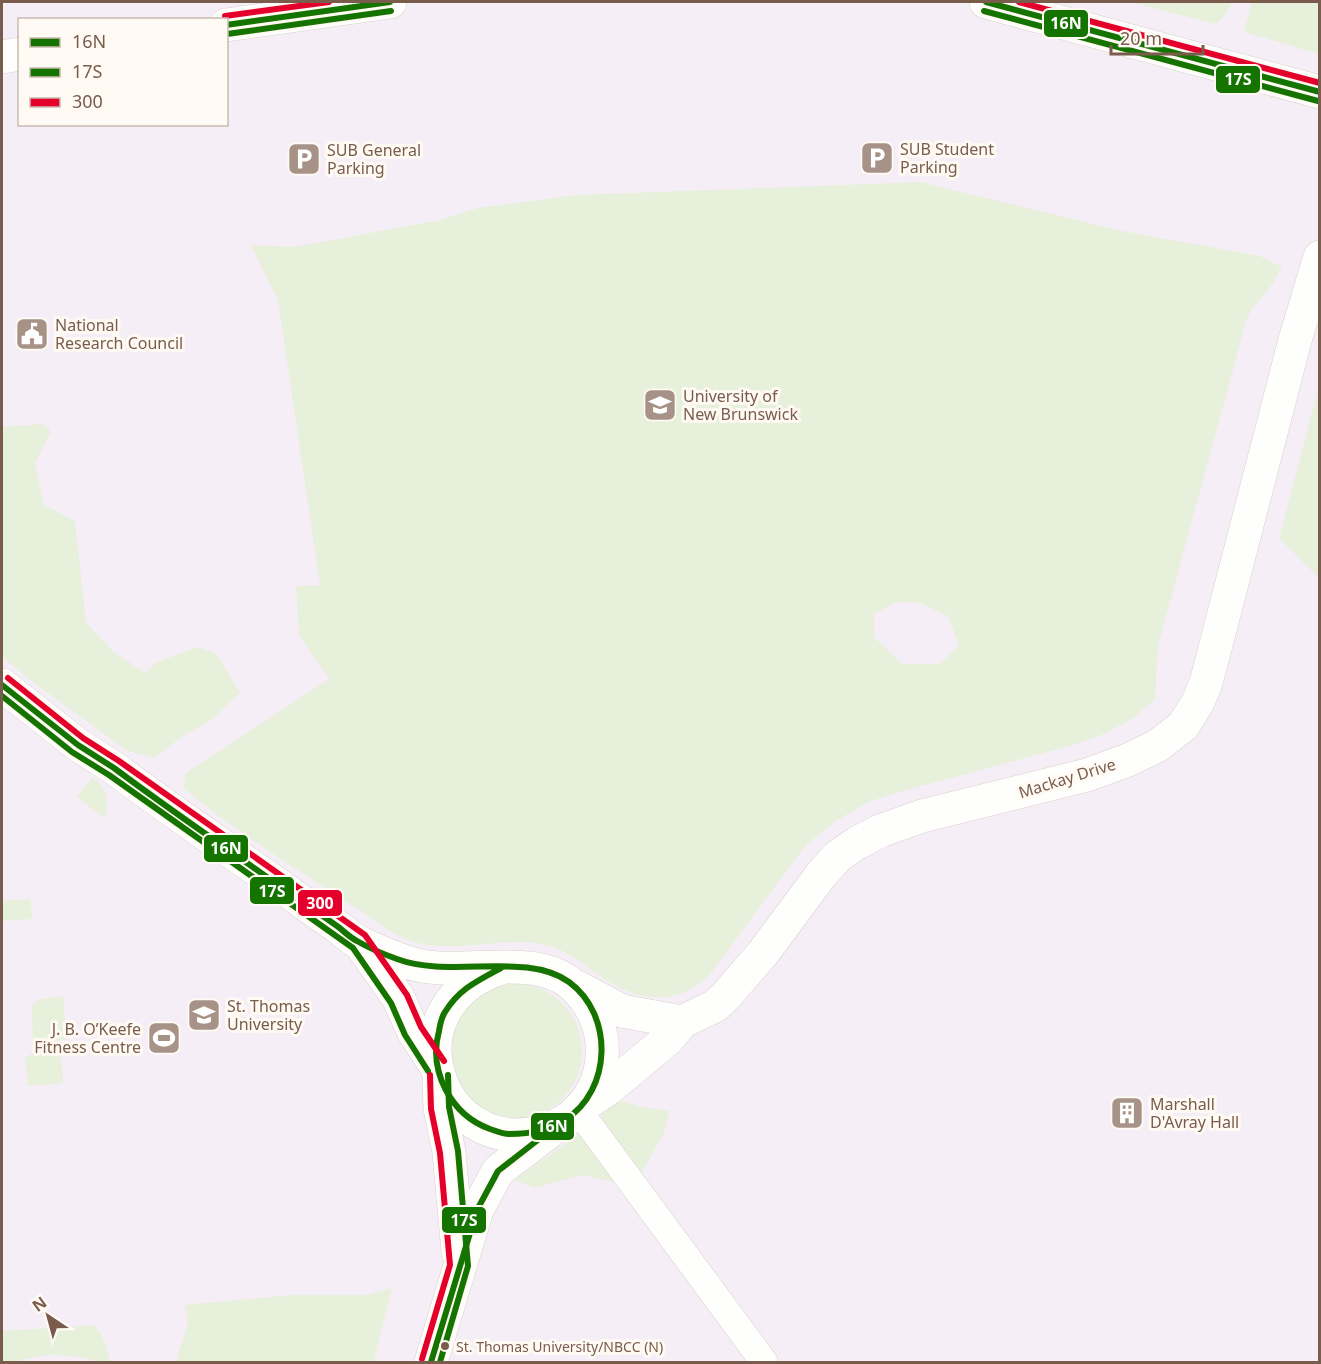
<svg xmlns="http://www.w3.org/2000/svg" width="1321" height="1364" viewBox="0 0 1321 1364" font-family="'Noto Sans',sans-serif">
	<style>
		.education { fill: #f6eef6; fill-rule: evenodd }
		.green { fill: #e7f0db; fill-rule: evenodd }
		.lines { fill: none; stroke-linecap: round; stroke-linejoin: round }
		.pedestrian-casing { stroke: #d7d1cb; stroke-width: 28 }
		.minor-casing { stroke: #d7d1cb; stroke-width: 34 }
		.pedestrian { stroke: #fefefd; stroke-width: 27 }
		.minor { stroke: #fefefd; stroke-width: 33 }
		.bus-1-casing { stroke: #fffaf3; stroke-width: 10 }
		.bus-2-casing { stroke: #fffaf3; stroke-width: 10 }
		.bus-3-casing { stroke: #fffaf3; stroke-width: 10 }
		.bus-1 { stroke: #157400; stroke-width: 6 }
		.bus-2 { stroke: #157400; stroke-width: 6 }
		.bus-3 { stroke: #e4002b; stroke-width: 6 }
		.bus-dot { fill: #7a5c4d; stroke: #fffaf3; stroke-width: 2 }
		.labels { text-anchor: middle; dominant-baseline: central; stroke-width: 6; stroke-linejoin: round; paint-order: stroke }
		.bus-label { font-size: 14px; fill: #7a5c4d; stroke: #fffaf3; text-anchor: start }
		.poi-label { font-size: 16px; fill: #7a5c4d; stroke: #fffaf3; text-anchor: start }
		.street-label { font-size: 16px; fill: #7a5c4d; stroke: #fffaf3 }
		.line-badge { stroke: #fffaf3; stroke-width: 2 }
		.badge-label { font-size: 16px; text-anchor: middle; font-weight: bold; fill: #fff }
	</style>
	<rect width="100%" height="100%" fill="#f9f5f0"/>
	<path class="education" d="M2,2h1317v1360h-1317zM20,20h206v104h-206z"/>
	<g class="green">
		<polygon points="1131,2 1232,2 1226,14 1215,24"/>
		<polygon points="1252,2 1319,2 1319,54 1244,32"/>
		<path d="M921,182l196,48 143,26 22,11 -11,19 -19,23 -5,9 -83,306 -6,23 -3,52 -20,18 -31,17 -31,11 -177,48 -25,8 -34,19 -31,25 -98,132c-8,5 -15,12 -23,15 -30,13 -61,1 -85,-16 -15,-10 -30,-23 -47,-29 -43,-14 -91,7 -135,-4 -24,-6 -43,-23 -63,-36 -59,-37 -118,-75 -172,-119l3,-15 143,-94 -30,-44 -3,-47 2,-2 22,-1 -42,-285 -27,-55 43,2 146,-27 38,-12 98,-13zM896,602l24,1 28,13 11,30 -19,18h-38l-28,-27v-23z"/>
		<polygon points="1319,387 1319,578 1279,538"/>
		<polygon points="42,424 49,429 50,433 35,464 44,505 75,521 86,623 114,652 145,673 157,662 198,647 217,654 240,693 211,720 183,736 154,758 126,750 37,685 2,657 2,427"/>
		<path d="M93,777c15,14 16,23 12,42l-28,-22z"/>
		<polygon points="30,899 33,919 2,921 2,901"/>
		<circle cx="515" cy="1051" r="67"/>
		<polygon points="63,996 67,1039 60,1040 63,1083 28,1086 25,1057 29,1056 33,1052 32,1006 40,999"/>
		<polygon points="618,1100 642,1107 669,1111 663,1135 634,1186 582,1175 534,1188 515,1180 590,1126"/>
		<polygon points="392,1288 374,1362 176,1362 188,1323 185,1305 291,1295 367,1295"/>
		<path d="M93,1325c10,9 16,24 16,37 -11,1 -21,-4 -32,-5 -8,-1 -16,-2 -24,-2 -18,0 -34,8 -51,7v-31z"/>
	</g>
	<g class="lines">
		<defs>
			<polyline id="pedestrian" points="590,1126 764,1362"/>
			<g id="minor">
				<polyline points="986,2 1320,92"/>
				<polyline points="226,25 390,2"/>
				<polyline points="2,57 20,54"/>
				<path d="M2,685l76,60 36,23c56,42 114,82 172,122 17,13 34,25 52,37 7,6 15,13 24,17 17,7 37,17 55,21 47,11 116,-12 153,18 53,44 39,129 -28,148 -102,30 -159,-124 -41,-163"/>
				<polyline points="359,942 399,999 413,1031 436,1066"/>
				<polyline points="579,988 622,1011 682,1022"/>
				<polyline points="439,1083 440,1108 449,1152 458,1252"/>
				<polyline points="581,1107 608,1089 668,1039 682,1022 715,1006 725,997 763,953 821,875 838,856 857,843 880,831 922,816 1087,775 1128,760 1157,746 1183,726 1198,702 1206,683 1295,340 1320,257"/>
				<polyline points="431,1362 477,1210 498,1171 549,1132"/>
			</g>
		</defs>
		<use href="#pedestrian" class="pedestrian-casing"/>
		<use href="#minor" class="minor-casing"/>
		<use href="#pedestrian" class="pedestrian"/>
		<use href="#minor" class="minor"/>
		<defs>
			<g id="bus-1">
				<polyline points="986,2 1320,92"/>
				<polyline points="226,25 390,2"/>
				<path d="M2,685l76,60 36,23c56,42 114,81 171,122 18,12 35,24 52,36 7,5 12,11 20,15 12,7 26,13 40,18 53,20 129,-8 172,23 45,33 43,108 -4,138 -16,11 -37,14 -56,14 -6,0 -13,-3 -19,-5 -39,-14 -62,-58 -51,-98 1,-6 2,-13 6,-19 14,-23 32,-31 56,-44"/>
				<polyline points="431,1362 477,1210 498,1171 557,1125"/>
			</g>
			<g id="bus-2">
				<polyline points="984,11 1318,101"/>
				<polyline points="227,34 391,11"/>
				<polyline points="2,696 72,752 109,775 353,948 391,1003 405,1035 428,1071"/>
				<polyline points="440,1362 468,1266 458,1151 449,1107 448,1075"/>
			</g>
			<g id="bus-3">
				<polyline points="1019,2 1320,83"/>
				<polyline points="225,16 329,2"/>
				<polyline points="8,678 83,738 119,761 365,935 407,995 421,1027 444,1061"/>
				<polyline points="422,1359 450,1265 440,1153 431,1109 430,1075"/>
			</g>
		</defs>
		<use href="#bus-1" class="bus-1-casing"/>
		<use href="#bus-2" class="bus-2-casing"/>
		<use href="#bus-3" class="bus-3-casing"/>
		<use href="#bus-1" class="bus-1"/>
		<use href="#bus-2" class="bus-2"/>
		<use href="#bus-3" class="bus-3"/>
	</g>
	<defs>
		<symbol id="parking-square" viewBox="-11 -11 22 22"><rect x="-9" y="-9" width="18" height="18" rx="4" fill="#a69286" stroke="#fffaf3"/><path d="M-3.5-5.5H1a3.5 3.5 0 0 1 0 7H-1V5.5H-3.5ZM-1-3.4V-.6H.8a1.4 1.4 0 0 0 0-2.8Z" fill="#fff"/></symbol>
		<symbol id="civic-square" viewBox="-11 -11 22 22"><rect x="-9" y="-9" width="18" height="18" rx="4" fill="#a69286" stroke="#fffaf3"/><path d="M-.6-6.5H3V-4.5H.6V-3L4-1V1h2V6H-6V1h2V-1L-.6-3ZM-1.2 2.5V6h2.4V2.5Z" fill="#fff"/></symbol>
		<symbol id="university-square" viewBox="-11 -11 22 22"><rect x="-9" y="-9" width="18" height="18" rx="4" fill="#a69286" stroke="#fffaf3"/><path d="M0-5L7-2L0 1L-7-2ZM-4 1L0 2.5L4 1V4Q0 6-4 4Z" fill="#fff"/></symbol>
		<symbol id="stadium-square" viewBox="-11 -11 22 22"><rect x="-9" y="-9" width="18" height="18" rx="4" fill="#a69286" stroke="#fffaf3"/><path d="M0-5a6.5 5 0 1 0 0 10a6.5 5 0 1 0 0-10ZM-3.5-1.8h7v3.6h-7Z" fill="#fff"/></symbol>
		<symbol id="building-square" viewBox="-11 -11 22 22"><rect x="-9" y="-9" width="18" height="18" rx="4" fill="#a69286" stroke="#fffaf3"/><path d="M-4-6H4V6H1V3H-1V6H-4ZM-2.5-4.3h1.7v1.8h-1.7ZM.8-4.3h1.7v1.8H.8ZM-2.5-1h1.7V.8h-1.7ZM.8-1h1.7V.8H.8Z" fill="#fff"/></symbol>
	</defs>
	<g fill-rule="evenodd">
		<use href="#parking-square" x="858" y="139" width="38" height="38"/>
		<use href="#parking-square" x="285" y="140" width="38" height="38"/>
		<use href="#civic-square" x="13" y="315" width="38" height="38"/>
		<use href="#university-square" x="641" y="386" width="38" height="38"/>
		<use href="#university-square" x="185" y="996" width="38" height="38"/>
		<use href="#stadium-square" x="145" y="1019" width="38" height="38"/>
		<use href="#building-square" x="1108" y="1094" width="38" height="38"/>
	</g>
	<circle class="bus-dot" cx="445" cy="1346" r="5"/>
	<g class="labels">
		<g class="bus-label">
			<text x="456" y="1346">St. Thomas University/NBCC (N)</text>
		</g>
		<g class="poi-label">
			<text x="900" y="149">SUB Student<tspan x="900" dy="18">Parking</tspan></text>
			<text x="327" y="150">SUB General<tspan x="327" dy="18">Parking</tspan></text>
			<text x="55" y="325">National<tspan x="55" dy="18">Research Council</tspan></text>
			<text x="683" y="396">University of<tspan x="683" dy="18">New Brunswick</tspan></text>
			<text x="227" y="1006">St. Thomas<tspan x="227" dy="18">University</tspan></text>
			<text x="141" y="1029" text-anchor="end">J. B. O’Keefe<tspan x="141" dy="18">Fitness Centre</tspan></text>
			<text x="1150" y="1104">Marshall<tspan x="1150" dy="18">D'Avray Hall</tspan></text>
		</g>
		<g class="street-label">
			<text transform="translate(1067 778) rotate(-17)">Mackay Drive</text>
		</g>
	</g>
	<g class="line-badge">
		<rect x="1043" y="9" width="46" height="29" rx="6" fill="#157400"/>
		<rect x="1215" y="65" width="46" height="29" rx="6" fill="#157400"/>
		<rect x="203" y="834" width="46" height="29" rx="6" fill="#157400"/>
		<rect x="249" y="876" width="46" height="29" rx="6" fill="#157400"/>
		<rect x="297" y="889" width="46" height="28" rx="6" fill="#e4002b"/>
		<rect x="530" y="1112" width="45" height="29" rx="6" fill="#157400"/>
		<rect x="441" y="1206" width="46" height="28" rx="6" fill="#157400"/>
	</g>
	<g class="badge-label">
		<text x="1066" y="29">16N</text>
		<text x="1238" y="85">17S</text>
		<text x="226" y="854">16N</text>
		<text x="272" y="897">17S</text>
		<text x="320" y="909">300</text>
		<text x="552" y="1132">16N</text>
		<text x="464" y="1226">17S</text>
	</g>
	<rect width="1321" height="1364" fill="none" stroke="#7a5c4d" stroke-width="6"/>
	<rect x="18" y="18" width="210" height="108" fill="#fffaf3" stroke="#cabbb1" stroke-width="1.5"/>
	<rect x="30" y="38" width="30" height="9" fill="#157400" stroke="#cabbb1" stroke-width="1.5"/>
	<text x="72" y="48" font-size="18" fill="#7a5c4d">16N</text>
	<rect x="30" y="68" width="30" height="9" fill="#157400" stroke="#cabbb1" stroke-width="1.5"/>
	<text x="72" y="78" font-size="18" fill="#7a5c4d">17S</text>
	<rect x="30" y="98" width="30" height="9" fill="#e4002b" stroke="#cabbb1" stroke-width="1.5"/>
	<text x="72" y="108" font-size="18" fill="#7a5c4d">300</text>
	<g transform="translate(48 1316) rotate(324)" stroke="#fffaf3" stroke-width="4.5" paint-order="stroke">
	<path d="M0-4.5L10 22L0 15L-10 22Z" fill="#7a5c4d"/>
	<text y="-9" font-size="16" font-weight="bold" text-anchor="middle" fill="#7a5c4d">N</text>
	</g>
	<path d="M1111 45v9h92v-9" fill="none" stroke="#7a5c4d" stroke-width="3"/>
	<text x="1120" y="45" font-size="18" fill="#7a5c4d" stroke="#fffaf3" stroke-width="4.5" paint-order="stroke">20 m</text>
</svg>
